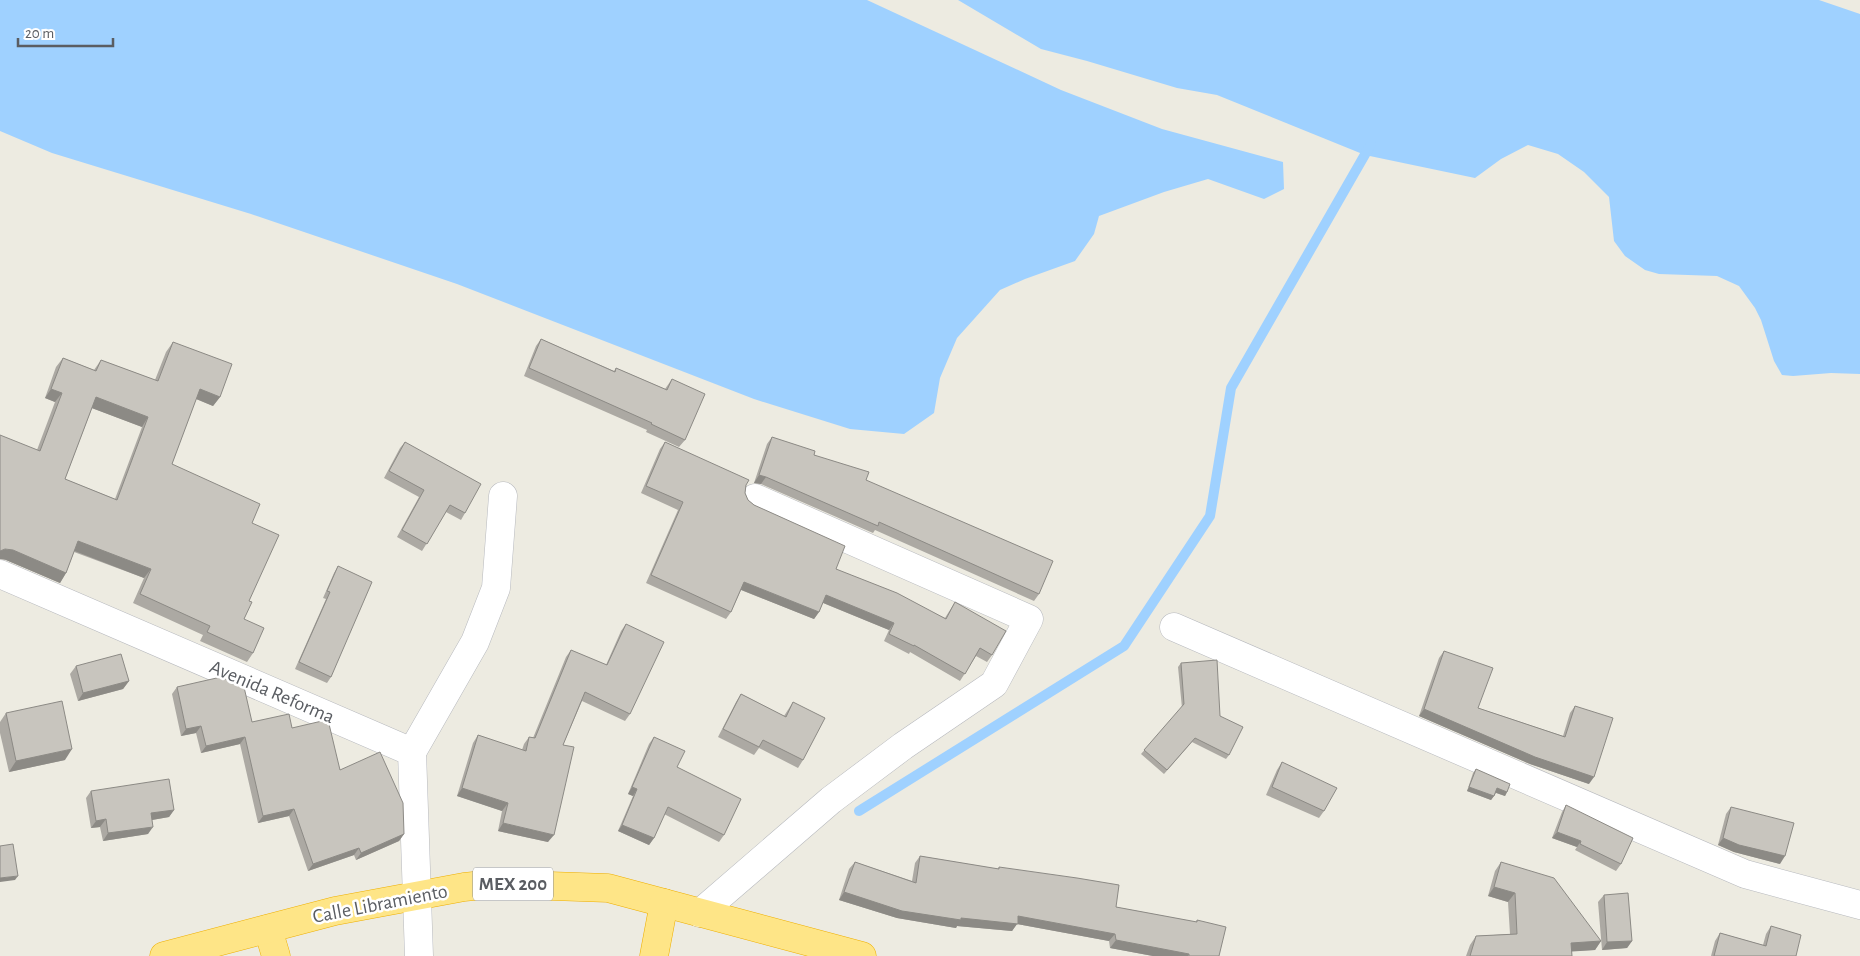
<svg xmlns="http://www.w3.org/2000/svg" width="1860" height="956" viewBox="0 0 1860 956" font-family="'Alegreya Sans',sans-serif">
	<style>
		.water { fill: #9fd1ff }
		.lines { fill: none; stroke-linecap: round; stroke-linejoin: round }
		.stream { stroke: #9fd1ff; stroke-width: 10 }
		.minor-casing { stroke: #b7b9be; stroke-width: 29 }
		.highway-casing { stroke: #eeaf00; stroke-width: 29 }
		.minor { stroke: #fff; stroke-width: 28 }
		.highway { stroke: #fee587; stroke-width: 28 }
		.wall { fill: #aca9a3; fill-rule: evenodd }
		.shaded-wall { fill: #8c8a85 }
		.building { fill: #c8c5be; stroke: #8c8a85; fill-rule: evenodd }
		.labels { text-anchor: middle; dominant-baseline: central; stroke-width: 5; stroke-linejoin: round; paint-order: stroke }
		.shield { fill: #fff; stroke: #8c8e91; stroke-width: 1 }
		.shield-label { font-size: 19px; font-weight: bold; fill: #5a5d62 }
		.street-label { font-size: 20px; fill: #5a5d62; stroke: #fff }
	</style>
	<rect width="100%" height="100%" fill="#edebe1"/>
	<g class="water">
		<polygon points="0,0 867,0 1061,90 1162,129 1283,162 1284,189 1264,199 1208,179 1164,192 1099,216 1094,234 1075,261 1025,279 1000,290 957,338 940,378 934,413 904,434 850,429 754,399 457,284 251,214 52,153 0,131"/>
		<polygon points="958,0 1819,0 1860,14 1860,374 1831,373 1793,376 1782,375 1774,361 1761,320 1755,308 1739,286 1717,276 1659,274 1645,270 1625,256 1614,241 1609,197 1584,172 1558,154 1528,145 1501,159 1475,178 1365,155 1217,95 1177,88 1087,61 1041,49"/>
	</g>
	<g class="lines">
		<polyline class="stream" points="859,811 1124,646 1210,516 1231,388 1371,144"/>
		<defs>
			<g id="minor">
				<polyline points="0,574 412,752 419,956"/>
				<polyline points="1174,627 1745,874 1860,905"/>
				<polyline points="412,752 475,642 496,588 503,496"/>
				<polyline points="700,913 831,800 903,746 994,684 1029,619 755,498"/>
			</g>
			<g id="highway">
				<polyline points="268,929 276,956"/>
				<polyline points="164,956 335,911 464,887 493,884 608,888 862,956"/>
				<polyline points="654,956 664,903"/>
			</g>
		</defs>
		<use href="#minor" class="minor-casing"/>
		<use href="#highway" class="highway-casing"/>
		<use href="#minor" class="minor"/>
		<use href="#highway" class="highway"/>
	</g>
	<g class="wall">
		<polygon points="541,339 614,371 616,368 665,389 672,379 685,440 679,447 646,432 647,430 524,376 536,346"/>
		<path d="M173,342l47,55 -7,9 -17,-7 -24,65 80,59 -3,78 -5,18 9,34 -6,9 -47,-21 3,-6 -70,-32 11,-25 -70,-26 -8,21 -6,10 -54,-23 31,-110 18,-48 -10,-4 11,-31 7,-9 31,12 7,-10 54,20 11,-28zM92,408l50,19 -27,72 -50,-20z"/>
		<polygon points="772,437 814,455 866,480 1039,594 1034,601 875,530 873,533 761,484 754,483 767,444"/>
		<polygon points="405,442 465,513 461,520 446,512 422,551 397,537 419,497 384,478 400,448"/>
		<polygon points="665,442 746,485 745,493 748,500 836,569 945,618 955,602 992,655 987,662 976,656 960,681 910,652 909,654 884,641 889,630 823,603 819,612 814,619 741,590 731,612 726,619 646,583 678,510 641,493 660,449"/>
		<polygon points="338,566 331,677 327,683 295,669 326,599 323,598 334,573"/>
		<polygon points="626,624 630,714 625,721 582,701 563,745 548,842 498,831 502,811 457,796 473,743 478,735 522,750 524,744 529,737 533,738 566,657 571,650 606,665 621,631"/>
		<polygon points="1444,651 1478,708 1563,736 1570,713 1575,706 1589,784 1530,764 1419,716 1439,658"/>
		<polygon points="1181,663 1220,716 1229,755 1226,759 1192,742 1164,774 1141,754 1182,708 1178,667"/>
		<polygon points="76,666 129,681 123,689 78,701 70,674"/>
		<polygon points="177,687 252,722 292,728 340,770 404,834 399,841 356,860 354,855 308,871 289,816 258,823 240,744 201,753 196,733 181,736 172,694"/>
		<polygon points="741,694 784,716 793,702 803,760 798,768 759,748 754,755 718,737 736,702"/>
		<polygon points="6,713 65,760 9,772 0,733 0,722"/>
		<polygon points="654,737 677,767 724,835 719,842 664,814 654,838 649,845 618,831 633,796 628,794 649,744"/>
		<polygon points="1282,762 1324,811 1319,818 1266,795 1277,770"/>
		<polygon points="1476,769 1507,792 1505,796 1496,793 1491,800 1467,791 1473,773"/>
		<polygon points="91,791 174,810 169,817 152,820 148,834 103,841 100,827 91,828 86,798"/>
		<polygon points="1566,805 1621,864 1616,871 1575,850 1577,847 1552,838 1562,812"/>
		<polygon points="1731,807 1780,864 1734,852 1718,845 1726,814"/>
		<polygon points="920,856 998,869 999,867 1116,907 1196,922 1197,920 1219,956 1153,956 1110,948 1109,941 1017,924 1012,931 957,926 956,928 897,918 839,900 849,869 855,862 912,881 915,863"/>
		<polygon points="1501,862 1601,941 1595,950 1572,951 1572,956 1466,956 1470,945 1476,936 1510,934 1508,902 1488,896 1495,871"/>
		<polygon points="1604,895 1632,941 1627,948 1602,950 1598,902"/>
		<polygon points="1771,926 1796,956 1711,956 1715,941 1720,933 1763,945 1766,934"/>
	</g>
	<g class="shaded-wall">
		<polygon points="51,389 62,393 55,402 45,398"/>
		<polygon points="200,389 220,397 213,406 194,398"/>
		<polygon points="96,397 148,417 142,427 89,407"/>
		<polygon points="759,475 766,477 761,484 754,483"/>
		<polygon points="78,541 151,569 144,578 72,550"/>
		<polygon points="5,549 13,550 66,573 60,583 6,560 0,559 0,551"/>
		<polygon points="744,582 819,612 814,619 739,589"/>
		<polygon points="826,595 894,623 889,630 821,602"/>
		<polygon points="129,681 123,689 78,701 83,693"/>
		<polygon points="1424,709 1594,777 1589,784 1530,764 1419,716"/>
		<polygon points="201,726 196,733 181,736 186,729"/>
		<polygon points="245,737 240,744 201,753 206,746"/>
		<polygon points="72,749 65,760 9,772 16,761"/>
		<polygon points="632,787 637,789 633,796 628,794"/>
		<polygon points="1469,787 1494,796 1491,800 1467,791"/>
		<polygon points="462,788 508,803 502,811 457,796"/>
		<polygon points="1497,788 1507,792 1505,796 1494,792"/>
		<polygon points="294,809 289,816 258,823 263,816"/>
		<polygon points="174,810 169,817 146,821 151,813"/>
		<polygon points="106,819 100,827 91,828 96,821"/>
		<polygon points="503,823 554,835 548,842 498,831"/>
		<polygon points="622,825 654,838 649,845 618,831"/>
		<polygon points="153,827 148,834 103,841 108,833"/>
		<polygon points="1557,832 1581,841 1577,847 1552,838"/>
		<polygon points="404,834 399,841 356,860 361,853"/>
		<polygon points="1723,838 1785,856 1780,864 1734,852 1718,845"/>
		<polygon points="359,848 354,855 308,871 313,864"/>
		<polygon points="18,876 15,880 0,882 0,878"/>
		<polygon points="1494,887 1515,893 1508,902 1488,896"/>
		<polygon points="844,892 961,918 1018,916 1115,934 1109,941 1017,924 1012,931 957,926 956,928 897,918 839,900"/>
		<polygon points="1116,940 1189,954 1188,956 1153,956 1110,948"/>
		<polygon points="1601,941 1595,950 1565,952 1571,943"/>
		<polygon points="1632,941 1627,948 1602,950 1607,942"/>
	</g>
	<g class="building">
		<polygon points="541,339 615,372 616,368 667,390 672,379 705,394 685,440 651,424 652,423 529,368"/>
		<path d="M173,342l59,22 -12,33 -20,-8 -28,75 88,40 -8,19 27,12 -30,66 3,1 -8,17 20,9 -11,25 -46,-21 3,-6 -70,-32 11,-25 -73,-28 -12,32 -53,-23 -8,-1 -5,2v-116l40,16 22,-58 -11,-4 12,-31 33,13 5,-11 57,21zM96,397l52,20 -31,83 -52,-21z"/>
		<polygon points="772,437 815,451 814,455 869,472 866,480 1053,561 1039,594 879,522 878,526 766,477 759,475"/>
		<polygon points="405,442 481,484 465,513 450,505 427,544 402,530 424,490 389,471"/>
		<polygon points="665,442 749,480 746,485 745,493 748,500 754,505 845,546 836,569 897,593 946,619 955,602 1006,631 992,655 980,648 965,674 914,645 914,646 889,634 894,623 826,595 819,612 744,582 731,612 651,575 683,502 646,486"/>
		<polygon points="338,566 372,582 331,677 299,662 330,592 327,591"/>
		<polygon points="626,624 664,642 630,714 585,692 563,745 574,747 554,835 503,823 508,803 462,788 478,735 526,751 529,737 535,738 571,650 607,665"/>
		<polygon points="1444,651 1493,668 1478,708 1565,737 1575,706 1613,718 1594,777 1535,757 1424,709"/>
		<polygon points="121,654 129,681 83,693 76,666"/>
		<polygon points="1217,660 1220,716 1243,727 1229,755 1195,738 1167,770 1144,750 1184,704 1181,663"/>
		<polygon points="221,677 244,687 252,722 289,714 292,728 322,721 329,724 340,770 380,752 403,803 404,834 361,853 359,848 313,864 294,809 263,816 245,737 206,746 201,726 186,729 177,687"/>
		<polygon points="741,694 786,717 793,702 825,718 803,760 763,740 759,747 723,729"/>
		<polygon points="62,701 72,749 16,761 6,713"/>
		<polygon points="654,737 685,751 677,767 741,799 724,835 668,807 654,838 622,825 637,789 632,787"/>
		<polygon points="1282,762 1337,788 1324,811 1272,787"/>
		<polygon points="1476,769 1510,784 1507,792 1497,788 1494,796 1469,787"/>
		<polygon points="169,779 174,810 151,813 153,827 108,833 106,819 96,821 91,791"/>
		<polygon points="1566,805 1633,838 1621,864 1580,844 1581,841 1557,832"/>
		<polygon points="1731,807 1794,823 1785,856 1739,845 1723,838"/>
		<polygon points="13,844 18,876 0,878 0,846"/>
		<polygon points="920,856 999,869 999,867 1077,878 1119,885 1116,907 1197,922 1197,920 1226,927 1219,956 1189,956 1189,954 1116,940 1115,934 1018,916 1018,924 961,918 961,920 902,911 844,892 855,862 916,883"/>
		<polygon points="1501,862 1554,878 1601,941 1571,943 1572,956 1470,956 1476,936 1517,934 1515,893 1494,887"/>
		<polygon points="1628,893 1632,941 1607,942 1604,895"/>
		<polygon points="1771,926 1801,935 1796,956 1714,956 1720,933 1766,946"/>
	</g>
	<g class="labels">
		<rect class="shield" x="473" y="867.5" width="80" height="33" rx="4"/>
		<g class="shield-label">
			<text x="513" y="884">MEX 200</text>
		</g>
		<g class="street-label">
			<text transform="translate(272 692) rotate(23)">Avenida Reforma</text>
			<text transform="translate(380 904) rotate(-11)">Calle Libramiento</text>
		</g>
	</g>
	<path d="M18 38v8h95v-8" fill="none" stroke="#5a5d62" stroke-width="2.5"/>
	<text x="25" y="38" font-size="15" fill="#5a5d62" stroke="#ffffff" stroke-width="4" paint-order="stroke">20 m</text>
</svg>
